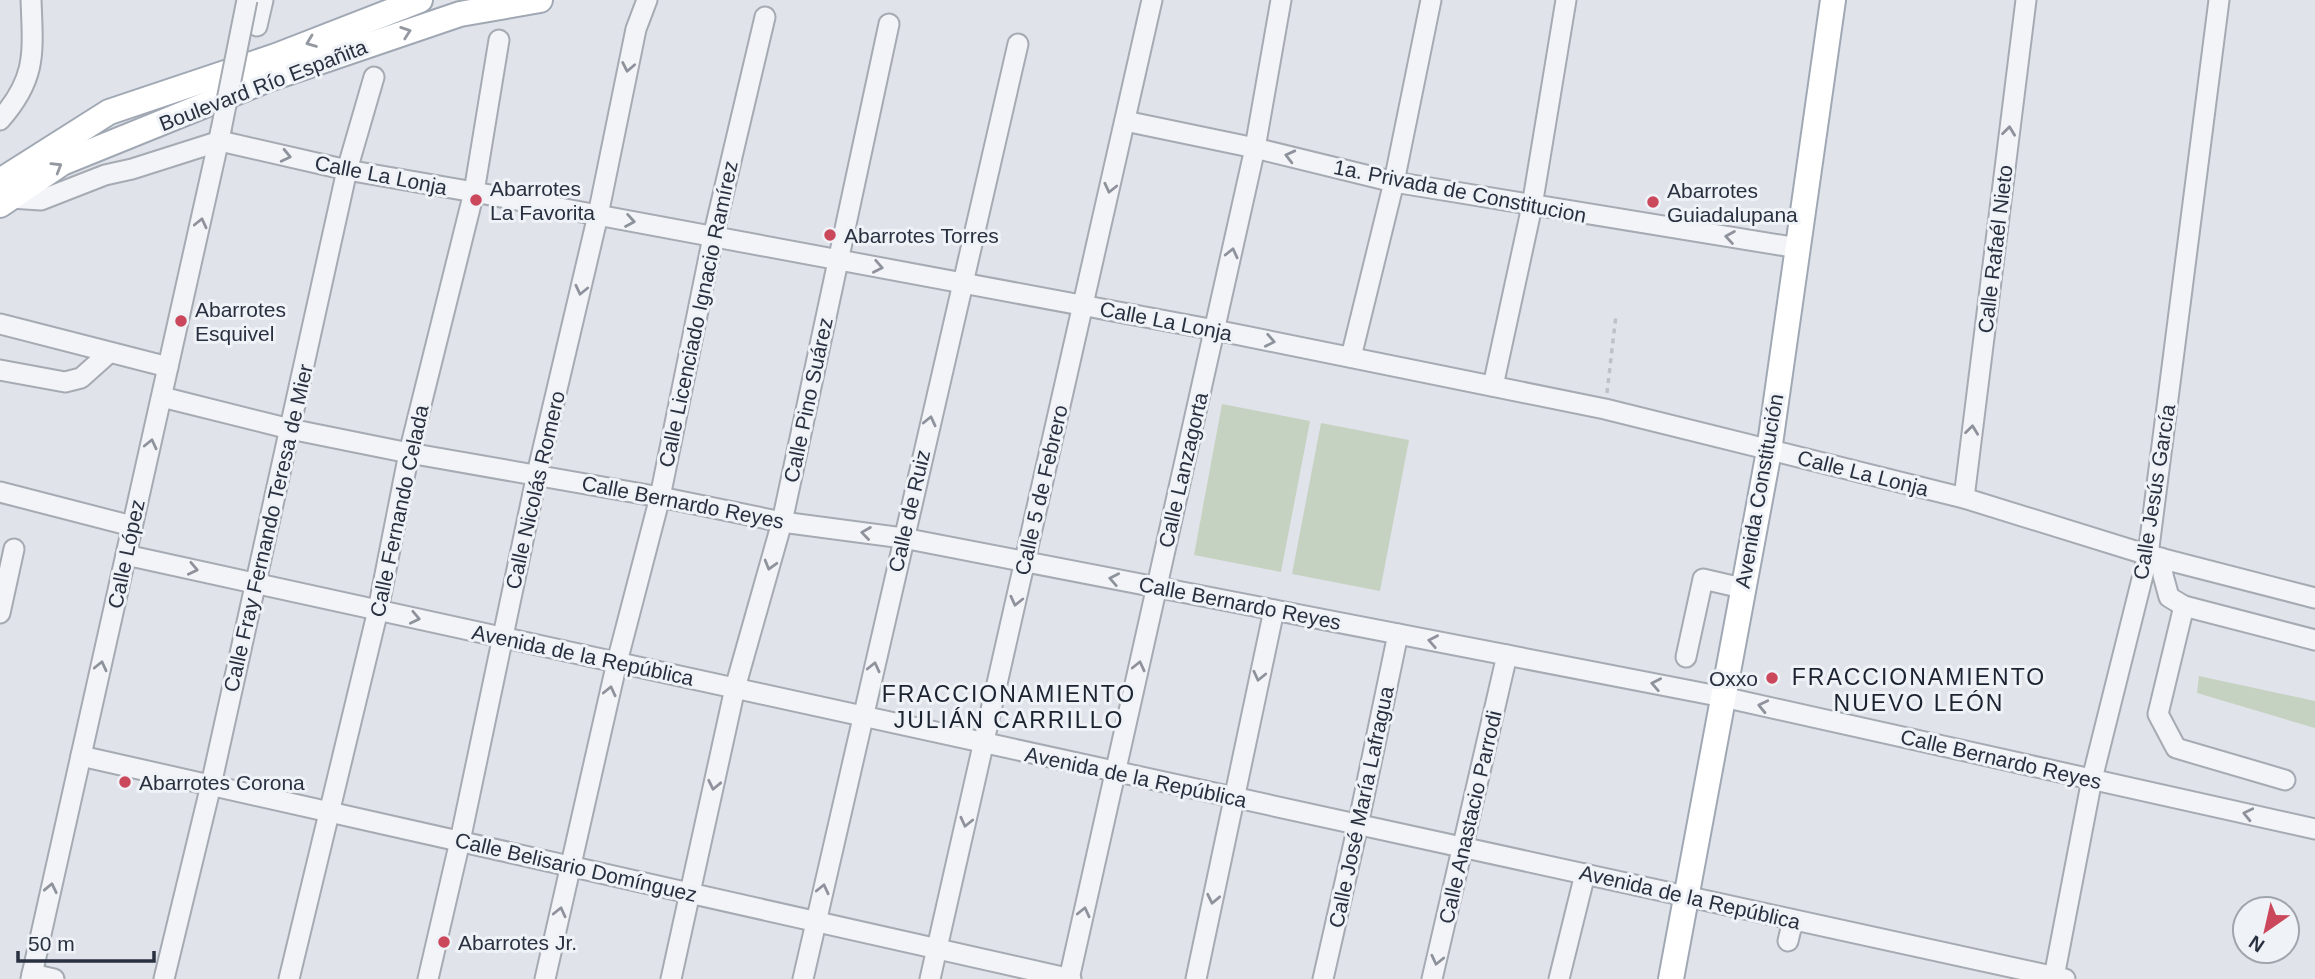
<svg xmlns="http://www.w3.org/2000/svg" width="2315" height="979" viewBox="0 0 2315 979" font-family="Helvetica,sans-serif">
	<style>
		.green { fill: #c6d2c1 }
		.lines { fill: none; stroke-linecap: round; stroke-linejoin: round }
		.minor-casing { stroke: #a5aab3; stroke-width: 23 }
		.major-casing { stroke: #a0a8b4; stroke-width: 28 }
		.path { stroke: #bec1c7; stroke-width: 3.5; stroke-dasharray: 5 5; stroke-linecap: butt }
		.minor { stroke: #f3f4f7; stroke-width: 19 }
		.major { stroke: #fff; stroke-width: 24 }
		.minor-bridge-casing { stroke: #a5aab3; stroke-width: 23; stroke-linecap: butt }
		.minor-bridge { stroke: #f3f4f7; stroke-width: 19 }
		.oneway { stroke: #9498a0 }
		.oneway2 { stroke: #8e929c }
		.poi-dot { fill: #cb485c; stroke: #eff2f6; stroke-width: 2.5 }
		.labels { text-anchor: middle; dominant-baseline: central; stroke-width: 6; stroke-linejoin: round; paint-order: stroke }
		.street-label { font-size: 21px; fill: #293140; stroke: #eff2f6 }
		.poi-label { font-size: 21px; fill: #293140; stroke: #eff2f6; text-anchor: start }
		.neighbourhood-label { font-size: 23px; letter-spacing: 2px; fill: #1b2230; stroke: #eff2f6 }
	</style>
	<rect width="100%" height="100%" fill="#e0e3e9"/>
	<g class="green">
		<polygon points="1222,404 1310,421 1281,572 1194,555"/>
		<polygon points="1321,423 1409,440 1380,591 1292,574"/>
		<polygon points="2199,676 2315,701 2315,728 2197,693"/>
	</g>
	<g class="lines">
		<defs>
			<g id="minor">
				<polyline points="257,26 263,0"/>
				<path d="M0,120c37,-42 33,-67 31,-120"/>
				<polyline points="1125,121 1255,148 1394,182 1798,248"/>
				<polyline points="10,198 41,200 105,175 132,169 220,141 347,170 474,192 1215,330 1605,409 1964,498 2148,555 2315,598"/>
				<polyline points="0,324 168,367"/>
				<polyline points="1351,357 1394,182 1431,0"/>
				<polyline points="0,370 65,382 81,378 109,353"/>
				<polyline points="1493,386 1532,206 1566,0"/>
				<polyline points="162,397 290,429 409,453 660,497 782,522 903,538 1723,697 2315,829"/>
				<polyline points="0,492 132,526"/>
				<polyline points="1964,498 2026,0"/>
				<polyline points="126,555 2065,979"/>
				<polyline points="2161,558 2163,575 2169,597 2184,606 2315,640"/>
				<polyline points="2184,606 2158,714 2176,748 2285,780"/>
				<polyline points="0,613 14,549"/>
				<polyline points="1686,657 1703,579 1742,588"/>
				<polyline points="81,756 1071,979"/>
				<polyline points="1788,941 1793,920"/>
				<polyline points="32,974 54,979"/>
				<polyline points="2054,977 2092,779 2148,555 2219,0"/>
				<polyline points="31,979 221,130"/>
				<polyline points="164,979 211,785 347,170 374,77"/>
				<polyline points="289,979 378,610 409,453 474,192 499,40"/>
				<polyline points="428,979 460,841 537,474 598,215 636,29 647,0"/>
				<polyline points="545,979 617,662 660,497 713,237 765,17"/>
				<polyline points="671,979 735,688 782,522 889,24"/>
				<polyline points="803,979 1018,44"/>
				<polyline points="930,979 1152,0"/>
				<polyline points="1069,979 1255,148 1281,0"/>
				<polyline points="1196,979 1274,610"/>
				<polyline points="1323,979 1358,825 1398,634"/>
				<polyline points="1432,979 1507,655"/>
				<polyline points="1559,979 1585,874"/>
			</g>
			<g id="major">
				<polyline points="0,181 109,112 276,56 420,0"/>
				<polyline points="0,205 62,163 269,79 460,14 540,0"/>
				<polyline points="1671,979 1769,451 1833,0"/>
			</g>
		</defs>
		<use href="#minor" class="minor-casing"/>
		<use href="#major" class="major-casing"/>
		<polyline class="path" points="1607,393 1616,315"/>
		<use href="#minor" class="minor"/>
		<use href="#major" class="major"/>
		<defs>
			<polyline id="minor-bridge" points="221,130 247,0"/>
		</defs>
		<use href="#minor-bridge" class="minor-bridge-casing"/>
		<use href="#minor-bridge" class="minor-bridge"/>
	</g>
	<defs><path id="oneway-chevron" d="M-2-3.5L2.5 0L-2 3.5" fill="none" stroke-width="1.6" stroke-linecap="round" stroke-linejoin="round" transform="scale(1.75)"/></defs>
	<g class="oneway">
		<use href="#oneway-chevron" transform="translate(406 32) rotate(-19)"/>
		<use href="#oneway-chevron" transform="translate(311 42) rotate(159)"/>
		<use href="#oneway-chevron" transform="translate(57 167) rotate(-31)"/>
	</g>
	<g class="oneway2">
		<use href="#oneway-chevron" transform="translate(628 67) rotate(101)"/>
		<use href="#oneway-chevron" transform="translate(2009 131) rotate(-83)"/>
		<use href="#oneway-chevron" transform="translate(286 156) rotate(13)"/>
		<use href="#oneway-chevron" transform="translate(1290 156) rotate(-166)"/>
		<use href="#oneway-chevron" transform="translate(1110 188) rotate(103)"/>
		<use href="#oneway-chevron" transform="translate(630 221) rotate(10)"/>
		<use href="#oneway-chevron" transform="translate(201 223) rotate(-77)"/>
		<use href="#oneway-chevron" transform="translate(1730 237) rotate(-171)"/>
		<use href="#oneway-chevron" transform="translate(1232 253) rotate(-77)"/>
		<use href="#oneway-chevron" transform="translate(878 267) rotate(11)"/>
		<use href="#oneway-chevron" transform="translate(581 290) rotate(103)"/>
		<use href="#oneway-chevron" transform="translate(1270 341) rotate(11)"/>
		<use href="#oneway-chevron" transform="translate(930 421) rotate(-77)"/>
		<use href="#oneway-chevron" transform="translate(1972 430) rotate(-83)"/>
		<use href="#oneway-chevron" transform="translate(151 444) rotate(-77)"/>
		<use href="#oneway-chevron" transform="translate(866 533) rotate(-172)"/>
		<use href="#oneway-chevron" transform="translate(770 565) rotate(106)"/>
		<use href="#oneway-chevron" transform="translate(193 569) rotate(12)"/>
		<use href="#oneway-chevron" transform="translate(1114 579) rotate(-169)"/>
		<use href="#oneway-chevron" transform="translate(1016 601) rotate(103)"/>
		<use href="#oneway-chevron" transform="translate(415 618) rotate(12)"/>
		<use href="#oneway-chevron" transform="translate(1433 641) rotate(-169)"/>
		<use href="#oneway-chevron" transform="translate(101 666) rotate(-77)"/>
		<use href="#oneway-chevron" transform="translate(1139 666) rotate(-77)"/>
		<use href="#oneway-chevron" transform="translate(874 667) rotate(-77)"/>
		<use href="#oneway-chevron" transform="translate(1259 676) rotate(103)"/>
		<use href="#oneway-chevron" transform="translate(1656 684) rotate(-169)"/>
		<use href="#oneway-chevron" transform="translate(610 691) rotate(-77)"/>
		<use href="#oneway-chevron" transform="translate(1763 706) rotate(-167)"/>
		<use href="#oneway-chevron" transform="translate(714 785) rotate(102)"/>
		<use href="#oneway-chevron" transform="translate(2248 814) rotate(-167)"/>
		<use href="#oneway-chevron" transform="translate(966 822) rotate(103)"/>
		<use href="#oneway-chevron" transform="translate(51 888) rotate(-78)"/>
		<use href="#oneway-chevron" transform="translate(823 889) rotate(-77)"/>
		<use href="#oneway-chevron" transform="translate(1213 899) rotate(102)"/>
		<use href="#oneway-chevron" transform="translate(560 912) rotate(-77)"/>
		<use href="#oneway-chevron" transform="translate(1084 912) rotate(-77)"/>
		<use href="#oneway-chevron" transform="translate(1437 960) rotate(103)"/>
	</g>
	<g class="poi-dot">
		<circle cx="476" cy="200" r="7"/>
		<circle cx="1653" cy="202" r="7"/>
		<circle cx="830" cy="235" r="7"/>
		<circle cx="181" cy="321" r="7"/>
		<circle cx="1772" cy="678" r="7"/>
		<circle cx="125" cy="782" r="7"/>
		<circle cx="444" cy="942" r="7"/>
	</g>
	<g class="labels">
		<g class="street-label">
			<text transform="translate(263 85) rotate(-21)">Boulevard Río Españita</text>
			<text transform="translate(381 175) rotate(11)">Calle La Lonja</text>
			<text transform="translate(1460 191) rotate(11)">1a. Privada de Constitucion</text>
			<text transform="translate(1995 249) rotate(-83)">Calle Rafaél Nieto</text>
			<text transform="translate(698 314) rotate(-78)">Calle Licenciado Ignacio Ramírez</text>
			<text transform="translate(1166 321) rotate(11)">Calle La Lonja</text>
			<text transform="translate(808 400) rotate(-78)">Calle Pino Suárez</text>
			<text transform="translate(1183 470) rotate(-77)">Calle Lanzagorta</text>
			<text transform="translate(1863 473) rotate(14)">Calle La Lonja</text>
			<text transform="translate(535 490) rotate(-77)">Calle Nicolás Romero</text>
			<text transform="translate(1041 490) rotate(-77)">Calle 5 de Febrero</text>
			<text transform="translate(1759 491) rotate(-80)">Avenida Constitución</text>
			<text transform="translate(2154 492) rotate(-81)">Calle Jesús García</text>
			<text transform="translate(683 502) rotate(11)">Calle Bernardo Reyes</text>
			<text transform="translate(399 511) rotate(-78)">Calle Fernando Celada</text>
			<text transform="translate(909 511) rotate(-77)">Calle de Ruiz</text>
			<text transform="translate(268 528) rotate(-77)">Calle Fray Fernando Teresa de Mier</text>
			<text transform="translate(126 554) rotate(-78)">Calle López</text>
			<text transform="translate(1240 603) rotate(11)">Calle Bernardo Reyes</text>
			<text transform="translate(583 655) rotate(12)">Avenida de la República</text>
			<text transform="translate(2001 759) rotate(13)">Calle Bernardo Reyes</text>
			<text transform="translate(1136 777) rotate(12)">Avenida de la República</text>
			<text transform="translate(1361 807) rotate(-78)">Calle José María Lafragua</text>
			<text transform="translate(1470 817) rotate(-77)">Calle Anastacio Parrodi</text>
			<text transform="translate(576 867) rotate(13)">Calle Belisario Domínguez</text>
			<text transform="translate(1690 897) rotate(13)">Avenida de la República</text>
		</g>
		<g class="poi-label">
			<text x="490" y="188">Abarrotes<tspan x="490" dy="24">La Favorita</tspan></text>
			<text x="1667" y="190">Abarrotes<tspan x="1667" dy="24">Guiadalupana</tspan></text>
			<text x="844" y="235">Abarrotes Torres</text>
			<text x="195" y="309">Abarrotes<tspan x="195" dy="24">Esquivel</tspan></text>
			<text x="1758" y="678" text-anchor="end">Oxxo</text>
			<text x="139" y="782">Abarrotes Corona</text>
			<text x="458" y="942">Abarrotes Jr.</text>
		</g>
		<g class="neighbourhood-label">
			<text x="1919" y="677">FRACCIONAMIENTO<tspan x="1919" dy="26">NUEVO LEÓN</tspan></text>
			<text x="1009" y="694">FRACCIONAMIENTO<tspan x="1009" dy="26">JULIÁN CARRILLO</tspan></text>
		</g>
	</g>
	<g transform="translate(2266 930) rotate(214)"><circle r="33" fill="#eff2f6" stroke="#a0a5ad" stroke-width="2"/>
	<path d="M0-5L12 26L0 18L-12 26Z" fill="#cb485c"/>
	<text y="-10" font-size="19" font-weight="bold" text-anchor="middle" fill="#293140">N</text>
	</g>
	<path d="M18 951v10h136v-10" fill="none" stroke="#293140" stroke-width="3.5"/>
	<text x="28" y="951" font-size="21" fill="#293140" stroke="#eff2f6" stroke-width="5" paint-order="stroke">50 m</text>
</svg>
